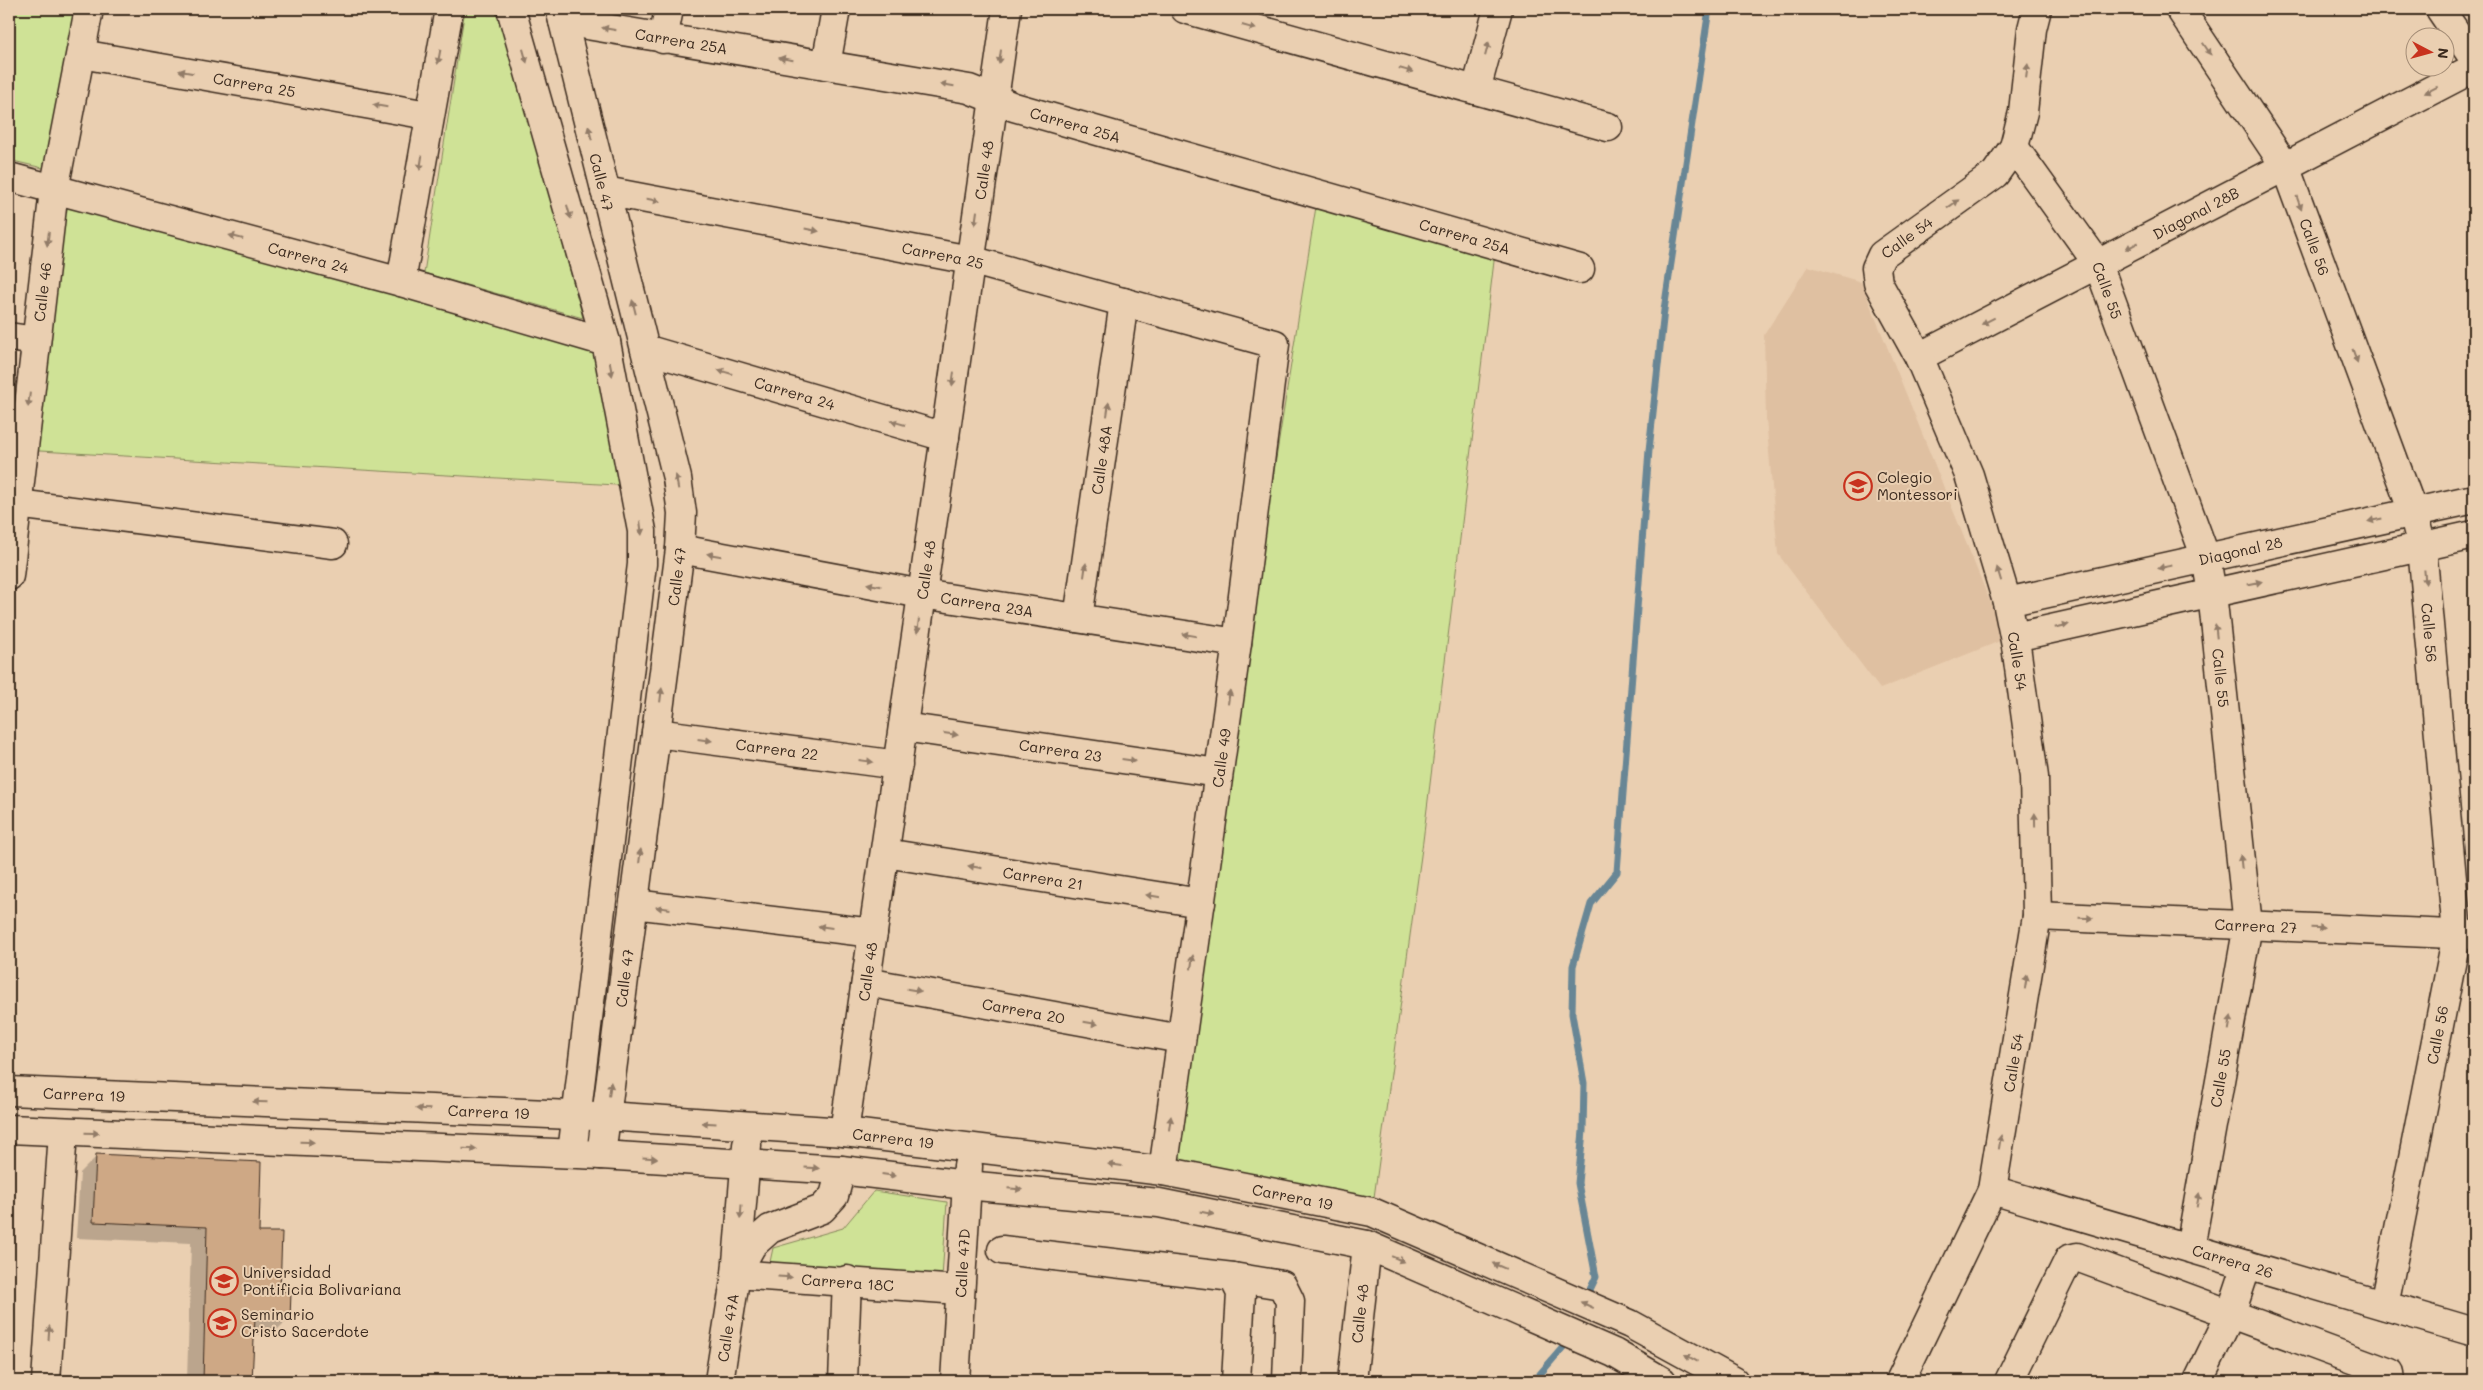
<svg xmlns="http://www.w3.org/2000/svg" width="2483" height="1390" viewBox="0 0 2483 1390" font-family="Mali,sans-serif">
	<style>
		.built { fill: #dfc0a1 }
		.green { fill: #cfe296; stroke: #85865a }
		.shadow { fill: #0003 }
		.lines { fill: none; stroke-linecap: round; stroke-linejoin: round }
		.stream { stroke: #678695; stroke-width: 7 }
		.building { fill: #cea885; stroke: #3b2a1e }
		.minor-casing { stroke: #3b2a1e; stroke-width: 31 }
		.major-casing { stroke: #3b2a1e; stroke-width: 31 }
		.minor { stroke: #eacfb1; stroke-width: 28 }
		.major { stroke: #eacfb1; stroke-width: 28 }
		.oneway { fill: #927c68 }
		.labels { text-anchor: middle; dominant-baseline: central; stroke-width: 4; stroke-linejoin: round; paint-order: stroke }
		.street-label { font-size: 15px; fill: #3b2a1e; stroke: #eacfb1 }
		.poi-label { font-size: 15px; fill: #3b2a1e; stroke: #eacfb1; text-anchor: start }
	</style>
	<rect width="100%" height="100%" fill="#eacfb1"/>
	<filter id="ink" filterUnits="userSpaceOnUse"><feTurbulence type="fractalNoise" baseFrequency=".02" numOctaves="2"/><feDisplacementMap in="SourceGraphic" scale="10" xChannelSelector="R" yChannelSelector="G"/><feConvolveMatrix kernelMatrix="1 2 1 2 8 2 1 2 1" color-interpolation-filters="sRGB"/></filter>
	<g filter="url(#ink)">
		<polygon class="built" points="1808,266 1861,282 2005,639 1880,689 1778,554 1766,418 1764,335"/>
		<g class="green">
			<polygon points="9,9 82,9 47,169 9,160"/>
			<polygon points="465,9 499,9 583,318 424,273"/>
			<polygon points="54,190 606,342 633,486 23,450"/>
			<polygon points="1318,194 1496,245 1423,841 1372,1212 1163,1171"/>
			<polygon points="874,1191 947,1202 942,1278 770,1262 773,1248 843,1228"/>
		</g>
		<polygon class="shadow" points="97,1156 258,1233 289,1318 272,1335 253,1334 251,1381 187,1381 191,1243 76,1238 80,1173"/>
		<g class="lines">
			<g class="stream">
				<polyline points="1586,1298 1596,1277 1578,1183 1583,1131 1584,1083 1572,1014 1573,966 1591,904 1617,872 1649,450 1664,310 1709,9"/>
				<polyline points="1534,1381 1564,1346 1568,1338"/>
			</g>
		</g>
		<polygon class="building" points="96,1154 261,1162 259,1232 282,1232 280,1291 291,1292 290,1319 255,1317 252,1381 203,1381 207,1227 93,1222"/>
		<g class="lines">
			<defs>
				<g id="minor">
					<polyline points="1185,9 1608,127"/>
					<path id="s1" d="M2180,9l105,157 128,346 9,35 35,387 -73,371"/>
					<polyline points="2440,9 2474,59"/>
					<path id="s2" d="M563,21l406,68 45,18 566,162"/>
					<polyline points="663,39 669,9"/>
					<path id="s3" d="M81,54l347,61"/>
					<polyline points="826,65 836,9"/>
					<polyline points="1476,90 1498,9"/>
					<path id="s4" d="M2014,147l84,117 108,294 6,35 36,332 -58,323"/>
					<path id="s5" d="M9,177l392,105 205,60"/>
					<path id="s6" d="M605,191l365,69 305,84 -38,299 -74,528"/>
					<polyline points="401,282 449,9"/>
					<polyline points="9,337 36,341"/>
					<path id="s7" d="M645,349l300,88"/>
					<path id="s8" d="M1919,357l555,-289"/>
					<polyline points="17,504 333,544"/>
					<path id="s9" d="M680,549l242,45 315,49"/>
					<path id="s10" d="M9,576l45,-386 35,-181"/>
					<path id="s11" d="M2007,602l467,-103"/>
					<path id="s12" d="M1078,618l46,-316"/>
					<polyline points="2015,637 2474,535"/>
					<path id="s13" d="M903,727l315,46"/>
					<path id="s14" d="M656,733l242,32"/>
					<path id="s15" d="M885,853l316,50"/>
					<polyline points="634,904 873,933"/>
					<path id="s16" d="M2037,916l437,19"/>
					<path id="s17" d="M866,982l315,57"/>
					<path id="s18" d="M606,1116l238,16 319,39 209,41 258,112 104,57"/>
					<path id="s19" d="M844,1132l163,-1123"/>
					<polyline points="601,1155 841,1170 966,1185 1159,1203 1367,1245 1614,1353 1662,1381"/>
					<path id="s20" d="M1992,1190l482,142"/>
					<polyline points="1002,1250 1233,1277 1241,1293 1236,1381"/>
					<polyline points="738,1270 752,1245 770,1229 822,1209 834,1196 841,1170"/>
					<path id="s21" d="M736,1274l223,16"/>
					<polyline points="1233,1277 1282,1285 1290,1301 1287,1381"/>
					<polyline points="46,1381 63,1132"/>
					<path id="s22" d="M719,1381l17,-107 11,-129"/>
					<polyline points="843,1381 847,1280"/>
					<path id="s23" d="M955,1381l13,-215"/>
					<path id="s24" d="M1352,1381l15,-136"/>
					<path id="s25" d="M1900,1381l92,-191 45,-274 -3,-139 -18,-131 -9,-44 -38,-127 -50,-118 -41,-74 -2,-15 6,-13 113,-81 19,-27 9,-35 9,-83 5,-20"/>
					<polyline points="2009,1381 2069,1259 2077,1257 2390,1373 2391,1381"/>
					<polyline points="2198,1381 2231,1313 2247,1265"/>
				</g>
				<g id="major">
					<polyline points="511,9 606,342 642,531 642,564 572,1153"/>
					<path id="s26" d="M9,1091l586,25"/>
					<path id="s27" d="M9,1129l592,26 79,-606 2,-36 -5,-35 -117,-469"/>
				</g>
			</defs>
			<use href="#minor" class="minor-casing"/>
			<use href="#major" class="major-casing"/>
			<use href="#minor" class="minor"/>
			<use href="#major" class="major"/>
		</g>
		<defs><path id="oneway-solid" d="M-6-.8H1V-3.2L6.5 0L1 3.2V.8H-6Z" transform="scale(1.25)"/></defs>
		<g class="oneway">
			<use href="#oneway-solid" transform="translate(1249 27) rotate(16)"/>
			<use href="#oneway-solid" transform="translate(609 29) rotate(-170)"/>
			<use href="#oneway-solid" transform="translate(1487 49) rotate(-75)"/>
			<use href="#oneway-solid" transform="translate(2207 49) rotate(56)"/>
			<use href="#oneway-solid" transform="translate(525 56) rotate(74)"/>
			<use href="#oneway-solid" transform="translate(439 57) rotate(101)"/>
			<use href="#oneway-solid" transform="translate(1000 57) rotate(98)"/>
			<use href="#oneway-solid" transform="translate(786 59) rotate(-171)"/>
			<use href="#oneway-solid" transform="translate(1406 70) rotate(16)"/>
			<use href="#oneway-solid" transform="translate(2027 71) rotate(-83)"/>
			<use href="#oneway-solid" transform="translate(186 72) rotate(-170)"/>
			<use href="#oneway-solid" transform="translate(947 85) rotate(-171)"/>
			<use href="#oneway-solid" transform="translate(2431 90) rotate(153)"/>
			<use href="#oneway-solid" transform="translate(380 106) rotate(-170)"/>
			<use href="#oneway-solid" transform="translate(590 133) rotate(-104)"/>
			<use href="#oneway-solid" transform="translate(421 163) rotate(99)"/>
			<use href="#oneway-solid" transform="translate(653 200) rotate(11)"/>
			<use href="#oneway-solid" transform="translate(2299 203) rotate(70)"/>
			<use href="#oneway-solid" transform="translate(1953 204) rotate(-36)"/>
			<use href="#oneway-solid" transform="translate(569 212) rotate(74)"/>
			<use href="#oneway-solid" transform="translate(976 218) rotate(98)"/>
			<use href="#oneway-solid" transform="translate(812 230) rotate(11)"/>
			<use href="#oneway-solid" transform="translate(236 237) rotate(-165)"/>
			<use href="#oneway-solid" transform="translate(48 239) rotate(97)"/>
			<use href="#oneway-solid" transform="translate(2132 246) rotate(152)"/>
			<use href="#oneway-solid" transform="translate(634 307) rotate(-104)"/>
			<use href="#oneway-solid" transform="translate(1988 321) rotate(153)"/>
			<use href="#oneway-solid" transform="translate(2355 356) rotate(70)"/>
			<use href="#oneway-solid" transform="translate(611 369) rotate(79)"/>
			<use href="#oneway-solid" transform="translate(725 372) rotate(-164)"/>
			<use href="#oneway-solid" transform="translate(953 379) rotate(98)"/>
			<use href="#oneway-solid" transform="translate(29 400) rotate(97)"/>
			<use href="#oneway-solid" transform="translate(1108 409) rotate(-82)"/>
			<use href="#oneway-solid" transform="translate(898 423) rotate(-164)"/>
			<use href="#oneway-solid" transform="translate(677 482) rotate(-100)"/>
			<use href="#oneway-solid" transform="translate(2375 520) rotate(168)"/>
			<use href="#oneway-solid" transform="translate(641 528) rotate(83)"/>
			<use href="#oneway-solid" transform="translate(714 555) rotate(-170)"/>
			<use href="#oneway-solid" transform="translate(2165 567) rotate(168)"/>
			<use href="#oneway-solid" transform="translate(1085 570) rotate(-82)"/>
			<use href="#oneway-solid" transform="translate(1999 574) rotate(-107)"/>
			<use href="#oneway-solid" transform="translate(2425 577) rotate(85)"/>
			<use href="#oneway-solid" transform="translate(2255 583) rotate(-12)"/>
			<use href="#oneway-solid" transform="translate(874 585) rotate(-170)"/>
			<use href="#oneway-solid" transform="translate(918 626) rotate(98)"/>
			<use href="#oneway-solid" transform="translate(2062 626) rotate(-13)"/>
			<use href="#oneway-solid" transform="translate(2216 631) rotate(-96)"/>
			<use href="#oneway-solid" transform="translate(1189 635) rotate(-171)"/>
			<use href="#oneway-solid" transform="translate(661 695) rotate(-83)"/>
			<use href="#oneway-solid" transform="translate(1229 697) rotate(-82)"/>
			<use href="#oneway-solid" transform="translate(951 734) rotate(8)"/>
			<use href="#oneway-solid" transform="translate(705 740) rotate(7)"/>
			<use href="#oneway-solid" transform="translate(1129 760) rotate(8)"/>
			<use href="#oneway-solid" transform="translate(866 761) rotate(7)"/>
			<use href="#oneway-solid" transform="translate(2035 820) rotate(-91)"/>
			<use href="#oneway-solid" transform="translate(640 856) rotate(-83)"/>
			<use href="#oneway-solid" transform="translate(2241 862) rotate(-96)"/>
			<use href="#oneway-solid" transform="translate(975 867) rotate(-171)"/>
			<use href="#oneway-solid" transform="translate(1153 896) rotate(-171)"/>
			<use href="#oneway-solid" transform="translate(663 908) rotate(-173)"/>
			<use href="#oneway-solid" transform="translate(2086 918) rotate(2)"/>
			<use href="#oneway-solid" transform="translate(825 927) rotate(-173)"/>
			<use href="#oneway-solid" transform="translate(2318 928) rotate(2)"/>
			<use href="#oneway-solid" transform="translate(1192 962) rotate(-82)"/>
			<use href="#oneway-solid" transform="translate(2026 982) rotate(-81)"/>
			<use href="#oneway-solid" transform="translate(914 990) rotate(10)"/>
			<use href="#oneway-solid" transform="translate(1091 1023) rotate(10)"/>
			<use href="#oneway-solid" transform="translate(2230 1023) rotate(-80)"/>
			<use href="#oneway-solid" transform="translate(610 1089) rotate(-83)"/>
			<use href="#oneway-solid" transform="translate(260 1102) rotate(-178)"/>
			<use href="#oneway-solid" transform="translate(423 1109) rotate(-178)"/>
			<use href="#oneway-solid" transform="translate(709 1123) rotate(-176)"/>
			<use href="#oneway-solid" transform="translate(1170 1123) rotate(-82)"/>
			<use href="#oneway-solid" transform="translate(92 1133) rotate(2)"/>
			<use href="#oneway-solid" transform="translate(307 1142) rotate(2)"/>
			<use href="#oneway-solid" transform="translate(2000 1142) rotate(-81)"/>
			<use href="#oneway-solid" transform="translate(470 1149) rotate(2)"/>
			<use href="#oneway-solid" transform="translate(650 1158) rotate(3)"/>
			<use href="#oneway-solid" transform="translate(1115 1165) rotate(-173)"/>
			<use href="#oneway-solid" transform="translate(812 1168) rotate(4)"/>
			<use href="#oneway-solid" transform="translate(889 1175) rotate(7)"/>
			<use href="#oneway-solid" transform="translate(1015 1189) rotate(5)"/>
			<use href="#oneway-solid" transform="translate(2198 1200) rotate(-80)"/>
			<use href="#oneway-solid" transform="translate(741 1212) rotate(94)"/>
			<use href="#oneway-solid" transform="translate(1207 1213) rotate(12)"/>
			<use href="#oneway-solid" transform="translate(1398 1259) rotate(23)"/>
			<use href="#oneway-solid" transform="translate(1499 1266) rotate(-157)"/>
			<use href="#oneway-solid" transform="translate(785 1277) rotate(4)"/>
			<use href="#oneway-solid" transform="translate(1587 1305) rotate(-155)"/>
			<use href="#oneway-solid" transform="translate(49 1333) rotate(-86)"/>
			<use href="#oneway-solid" transform="translate(1691 1358) rotate(-151)"/>
		</g>
	</g>
	<defs>
		<symbol id="school-ring" viewBox="-11 -11 22 22"><circle r="9.5" fill="#eacfb1" stroke="#c8321e" stroke-width="1.5"/><path d="M0-5L7-2L0 1L-7-2ZM-4 1L0 2.5L4 1V4Q0 6-4 4Z" fill="#c8321e"/></symbol>
		<symbol id="university-ring" viewBox="-11 -11 22 22"><circle r="9.5" fill="#eacfb1" stroke="#c8321e" stroke-width="1.5"/><path d="M0-5L7-2L0 1L-7-2ZM-4 1L0 2.5L4 1V4Q0 6-4 4Z" fill="#c8321e"/></symbol>
	</defs>
	<g fill-rule="evenodd">
		<use href="#school-ring" x="1842" y="470" width="32" height="32"/>
		<use href="#university-ring" x="208" y="1265" width="32" height="32"/>
		<use href="#school-ring" x="206" y="1307" width="32" height="32"/>
	</g>
	<g class="labels">
		<g class="street-label">
			<text stroke="none"><textPath href="#s2" startOffset="120">Carrera 25A</textPath></text>
			<text stroke="none"><textPath href="#s3" startOffset="176">Carrera 25</textPath></text>
			<text stroke="none"><textPath href="#s2" startOffset="524">Carrera 25A</textPath></text>
			<text stroke="none"><textPath href="#s19" startOffset="972">Calle 48</textPath></text>
			<text transform="translate(602 182) rotate(76)">Calle 47</text>
			<text stroke="none"><textPath href="#s8" startOffset="312">Diagonal 28B</textPath></text>
			<text stroke="none"><textPath href="#s2" startOffset="929">Carrera 25A</textPath></text>
			<text stroke="none"><textPath href="#s25" startOffset="1211">Calle 54</textPath></text>
			<text stroke="none"><textPath href="#s1" startOffset="275">Calle 56</textPath></text>
			<text stroke="none"><textPath href="#s6" startOffset="344">Carrera 25</textPath></text>
			<text stroke="none"><textPath href="#s5" startOffset="310">Carrera 24</textPath></text>
			<text stroke="none"><textPath href="#s10" startOffset="286">Calle 46</textPath></text>
			<text stroke="none"><textPath href="#s4" startOffset="172">Calle 55</textPath></text>
			<text stroke="none"><textPath href="#s7" startOffset="156">Carrera 24</textPath></text>
			<text stroke="none"><textPath href="#s12" startOffset="160">Calle 48A</textPath></text>
			<text stroke="none"><textPath href="#s11" startOffset="239">Diagonal 28</textPath></text>
			<text stroke="none"><textPath href="#s19" startOffset="568">Calle 48</textPath></text>
			<text stroke="none"><textPath href="#s27" startOffset="1176">Calle 47</textPath></text>
			<text stroke="none"><textPath href="#s9" startOffset="312">Carrera 23A</textPath></text>
			<text stroke="none"><textPath href="#s1" startOffset="680">Calle 56</textPath></text>
			<text transform="translate(2018 661) rotate(81)">Calle 54</text>
			<text stroke="none"><textPath href="#s4" startOffset="578">Calle 55</textPath></text>
			<text stroke="none"><textPath href="#s14" startOffset="122">Carrera 22</textPath></text>
			<text stroke="none"><textPath href="#s13" startOffset="159">Carrera 23</textPath></text>
			<text transform="translate(1221 758) rotate(-82)">Calle 49</text>
			<text stroke="none"><textPath href="#s15" startOffset="160">Carrera 21</textPath></text>
			<text stroke="none"><textPath href="#s16" startOffset="219">Carrera 27</textPath></text>
			<text stroke="none"><textPath href="#s19" startOffset="162">Calle 48</textPath></text>
			<text stroke="none"><textPath href="#s27" startOffset="771">Calle 47</textPath></text>
			<text stroke="none"><textPath href="#s17" startOffset="160">Carrera 20</textPath></text>
			<text transform="translate(2437 1035) rotate(-79)">Calle 56</text>
			<text stroke="none"><textPath href="#s25" startOffset="341">Calle 54</textPath></text>
			<text transform="translate(2220 1078) rotate(-80)">Calle 55</text>
			<text stroke="none"><textPath href="#s26" startOffset="75">Carrera 19</textPath></text>
			<text stroke="none"><textPath href="#s26" startOffset="480">Carrera 19</textPath></text>
			<text stroke="none"><textPath href="#s18" startOffset="288">Carrera 19</textPath></text>
			<text stroke="none"><textPath href="#s18" startOffset="692">Carrera 19</textPath></text>
			<text stroke="none"><textPath href="#s20" startOffset="251">Carrera 26</textPath></text>
			<text stroke="none"><textPath href="#s23" startOffset="118">Calle 47D</textPath></text>
			<text stroke="none"><textPath href="#s21" startOffset="112">Carrera 18C</textPath></text>
			<text stroke="none"><textPath href="#s24" startOffset="68">Calle 48</textPath></text>
			<text stroke="none"><textPath href="#s22" startOffset="54">Calle 47A</textPath></text>
		</g>
		<g class="poi-label">
			<text x="1877" y="477">Colegio<tspan x="1877" dy="17">Montessori</tspan></text>
			<text x="243" y="1272">Universidad<tspan x="243" dy="17">Pontificia Bolivariana</tspan></text>
			<text x="241" y="1314">Seminario<tspan x="241" dy="17">Cristo Sacerdote</tspan></text>
		</g>
	</g>
	<rect width="2483" height="1390" fill="none" stroke="#eacfb1" stroke-width="30"/>
	<rect x="15" y="15" width="2453" height="1360" fill="none" stroke="#3b2a1e" stroke-width="2" filter="url(#ink)"/>
	<g transform="translate(2430 52) rotate(96)"><circle r="24" fill="#eacfb1" stroke="#a48d76"/>
	<path d="M0-4L9 19L0 12L-9 19Z" fill="#c8321e"/>
	<text y="-8" font-size="14" font-weight="bold" text-anchor="middle" fill="#3b2a1e">N</text>
	</g>
</svg>
